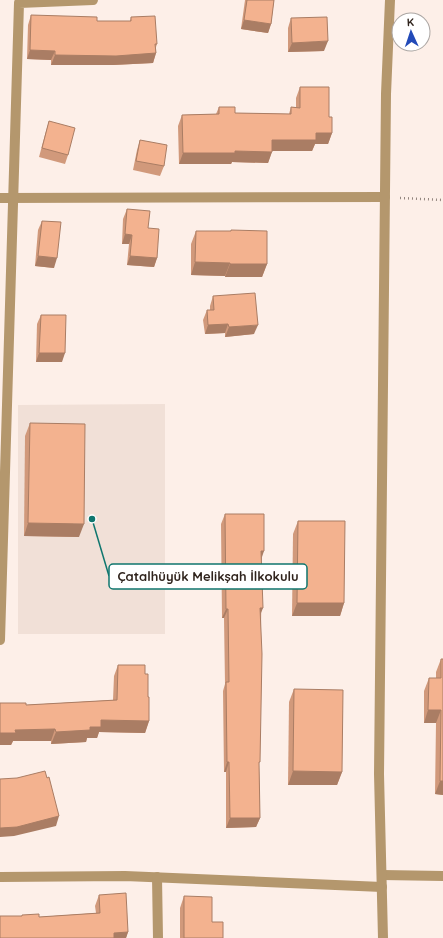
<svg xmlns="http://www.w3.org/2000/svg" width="443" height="938" viewBox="0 0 443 938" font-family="Quicksand,sans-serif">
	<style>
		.built { fill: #f1e0d7 }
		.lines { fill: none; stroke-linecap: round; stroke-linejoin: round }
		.path { stroke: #92857e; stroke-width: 2.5; stroke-dasharray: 1 3; stroke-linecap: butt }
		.minor { stroke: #b4976d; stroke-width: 10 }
		.wall { fill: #d1997b }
		.shaded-wall { fill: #aa7d64 }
		.building { fill: #f3b28f; stroke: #aa7d64 }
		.leader { fill: none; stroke: #0f766e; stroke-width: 1.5 }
		.callout-dot { fill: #0f766e; stroke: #fff; stroke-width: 1.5 }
		.callout { fill: #fff; stroke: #0f766e; stroke-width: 1.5 }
		.callout-label { font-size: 13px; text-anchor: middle; font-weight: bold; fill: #2f231c }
	</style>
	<rect width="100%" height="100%" fill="#fdefe8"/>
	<polygon class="built" points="165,404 165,634 18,634 18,405"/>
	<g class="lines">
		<polyline class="path" points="400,198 443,200"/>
		<g class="minor">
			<polyline points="0,198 385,197"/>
			<polyline points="0,640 19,3 93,0"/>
			<polyline points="382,875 443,876"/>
			<polyline points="0,877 125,876 382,887"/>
			<polyline points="157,877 158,938"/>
			<polyline points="383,938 379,774 386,94 390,0"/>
		</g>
	</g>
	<g class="wall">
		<polygon points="245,0 274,0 271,24 268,33 241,29"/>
		<polygon points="31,15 97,21 130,21 131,17 157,44 156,47 156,53 153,63 113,65 51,65 51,60 27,59 28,25"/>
		<polygon points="291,18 324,51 288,52 288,28"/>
		<polygon points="300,87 329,117 332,133 328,144 315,144 312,151 272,151 268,163 232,162 231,164 179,164 178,126 182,115 216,114 219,107 235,113 289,114 291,107 296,107 296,98"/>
		<polygon points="49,121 68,155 65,164 39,157 46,131"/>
		<polygon points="140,140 164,166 160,176 133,170 137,150"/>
		<polygon points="127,209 148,228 157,258 154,267 127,265 129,244 122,244 123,219"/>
		<polygon points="42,221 54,268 35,266 38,230"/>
		<polygon points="231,230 267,264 262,277 225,277 225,276 191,275 191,244 196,231 231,231"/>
		<polygon points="213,296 254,334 225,337 225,333 205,334 203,320 207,310 210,310 210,306"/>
		<polygon points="41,315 62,362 36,362 37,324"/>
		<polygon points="30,423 79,537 24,536 25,436"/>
		<polygon points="225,514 262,558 259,765 260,818 256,827 226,828 226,772 224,772 223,691 225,684 224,618 222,618 221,524"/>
		<polygon points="298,521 344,603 340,616 292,616 293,534"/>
		<polygon points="441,659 443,659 443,795 435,794 436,723 424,723 424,691 429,678 436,678 436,672"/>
		<polygon points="118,665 145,674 148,697 149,721 145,733 99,732 97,738 87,738 86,742 51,744 51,741 13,741 11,745 0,745 0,703 26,705 113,700 114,676"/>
		<polygon points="294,689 342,772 337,785 288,785 289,702"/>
		<polygon points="99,895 128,932 126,938 0,938 39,917 96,913 95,906"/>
		<polygon points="184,896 212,922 223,938 180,938 180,908"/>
	</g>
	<g class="shaded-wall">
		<polygon points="244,20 271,24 268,33 241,29"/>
		<polygon points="328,41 324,51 288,52 292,43"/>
		<polygon points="30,50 55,51 51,60 27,59"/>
		<polygon points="156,53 153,63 113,65 51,65 55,55"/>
		<polygon points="316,133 332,133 328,144 315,144 312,151 268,151 272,140"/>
		<polygon points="235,151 272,152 268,163 232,162 231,164 179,164 183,153"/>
		<polygon points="125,234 132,235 129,244 122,244"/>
		<polygon points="38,256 57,258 54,268 35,266"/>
		<polygon points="130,256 157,258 154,267 127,265"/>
		<polygon points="195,262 230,263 225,276 191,275"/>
		<polygon points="230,264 267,264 262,277 225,277"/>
		<polygon points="228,324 225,333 205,334 208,325"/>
		<polygon points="258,325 254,334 225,337 229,327"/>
		<polygon points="39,353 65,353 62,362 36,362"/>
		<polygon points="28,523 84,524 79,537 24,536"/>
		<polygon points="261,551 264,551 261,560"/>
		<polygon points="297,603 344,603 340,616 292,616"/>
		<polygon points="260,608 263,608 259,618"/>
		<polygon points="226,609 228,609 224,618 222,618"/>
		<polygon points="428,710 441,710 436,723 424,723"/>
		<polygon points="101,720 149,721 145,733 99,732 97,738 87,738 86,742 51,744 56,732 90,727"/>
		<polygon points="55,729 51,741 13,741 11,745 0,745 0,733 15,730"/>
		<polygon points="227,762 229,762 226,772 224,772"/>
		<polygon points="293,771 342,772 337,785 288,785"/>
		<polygon points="440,781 443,781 443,795 435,794"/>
		<polygon points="59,816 56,826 14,836 0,837 0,828"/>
		<polygon points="230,818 260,818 256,827 226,828"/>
		<polygon points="128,932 126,938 112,938 114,933"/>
	</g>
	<g class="building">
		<polygon points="247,0 274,0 271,24 244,20"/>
		<polygon points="31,15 97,17 97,21 131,21 131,17 155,16 157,44 155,44 156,53 116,56 55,55 55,51 30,50"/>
		<polygon points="327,17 328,41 292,43 291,18"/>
		<polygon points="300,87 329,87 329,117 332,117 332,133 316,133 316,140 272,140 272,152 235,151 235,153 183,153 182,115 219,114 219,107 235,107 235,113 291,114 291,107 300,108"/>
		<polygon points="49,121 75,128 68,155 42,148"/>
		<polygon points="140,140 167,145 164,166 136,161"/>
		<polygon points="127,209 150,211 148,228 159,229 157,258 130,256 132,235 125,234"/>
		<polygon points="42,221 61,222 57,258 38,256"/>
		<polygon points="231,230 267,231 267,264 230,264 230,263 195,262 196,231 231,231"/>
		<polygon points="255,293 258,325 229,327 228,324 208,325 207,310 214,310 213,296"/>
		<polygon points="41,315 66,315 65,353 39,353"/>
		<polygon points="30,423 85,424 84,524 28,523"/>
		<polygon points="225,514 264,514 264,551 261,551 263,608 260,608 262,654 260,762 259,762 260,818 230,818 229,762 227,762 226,682 229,682 228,609 226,609"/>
		<polygon points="298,521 345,521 344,603 297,603"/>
		<polygon points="441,659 443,659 443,781 440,781 441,710 428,710 429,678 441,678"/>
		<polygon points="118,665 145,665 145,674 148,674 148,697 149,697 149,721 101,720 101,727 90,727 90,730 56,732 55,729 15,730 16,733 0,733 0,703 26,703 26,705 117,700"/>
		<polygon points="294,689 343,690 342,772 293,771"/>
		<polygon points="45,771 47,778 49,777 59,816 17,827 0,828 0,779 17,778"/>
		<polygon points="126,893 128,932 114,933 114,938 0,938 0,916 22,916 22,915 39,914 39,917 100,913 99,895"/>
		<polygon points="184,896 212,897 212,922 223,922 223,938 184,938"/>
	</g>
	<path class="leader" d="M92 519L109 576"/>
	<circle class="callout-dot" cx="92" cy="519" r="4"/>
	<rect class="callout" x="109" y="564" width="198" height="25" rx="4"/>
	<g class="callout-label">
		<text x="208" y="581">Çatalhüyük Melikşah İlkokulu</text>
	</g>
	<g transform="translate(411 32) rotate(357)"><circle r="19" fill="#ffffff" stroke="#aca7a4"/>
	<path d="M0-3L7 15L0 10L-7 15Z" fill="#224ab8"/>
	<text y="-6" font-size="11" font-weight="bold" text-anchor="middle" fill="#2f231c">K</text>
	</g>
</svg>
